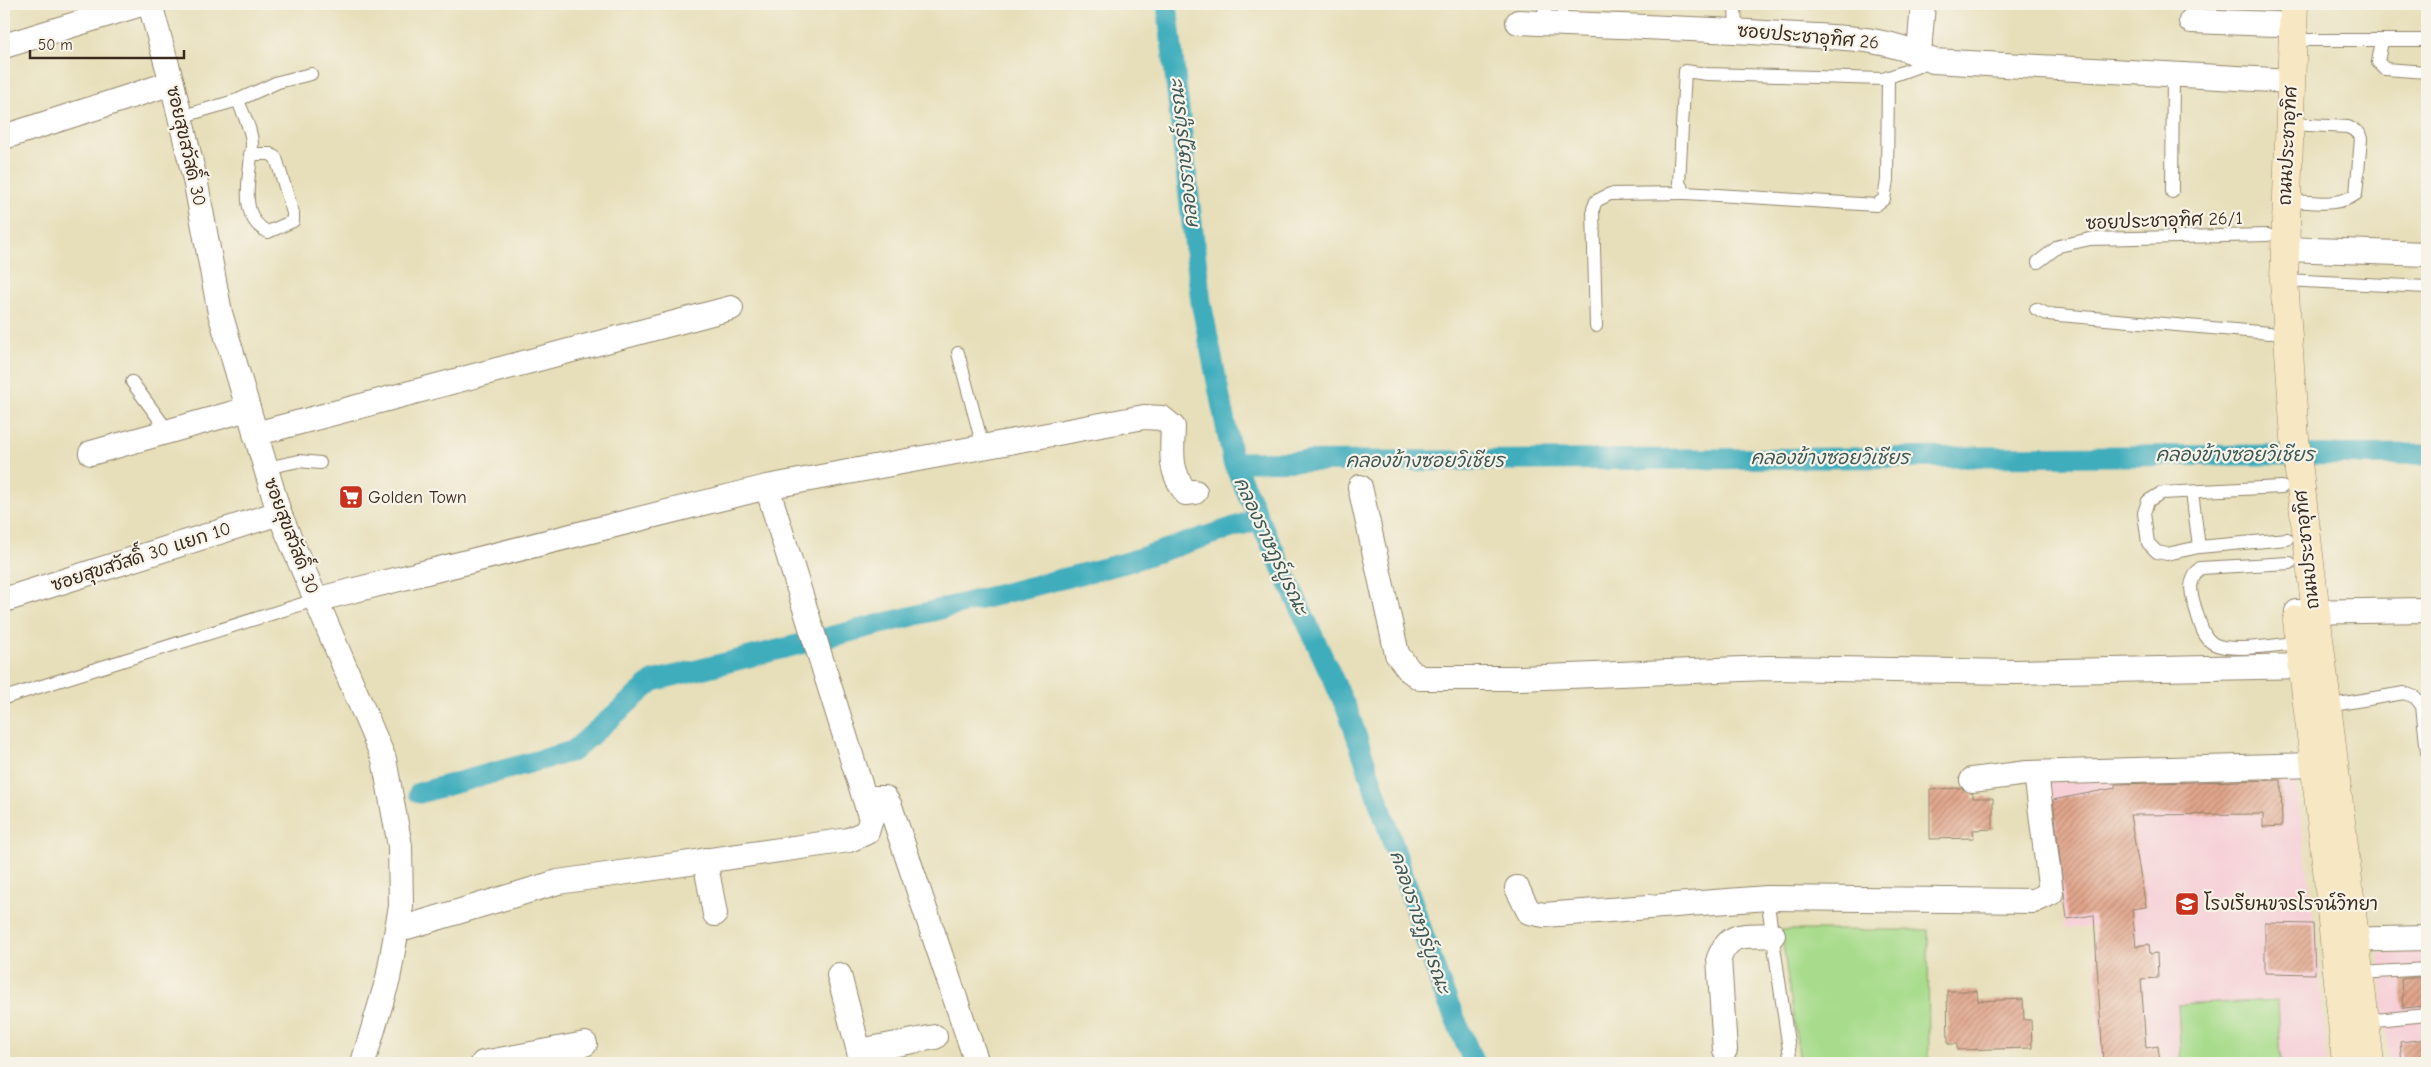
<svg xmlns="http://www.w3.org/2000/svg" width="2431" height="1067" viewBox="0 0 2431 1067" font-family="'Comic Neue','Playpen Sans Thai',sans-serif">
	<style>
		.built { fill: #f6cfd7 }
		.green { fill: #a8dc8c; stroke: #728355 }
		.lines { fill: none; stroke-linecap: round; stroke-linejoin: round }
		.canal { stroke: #40adbd; stroke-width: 21 }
		.building { fill: url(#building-hatch) }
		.lane-casing { stroke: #91846c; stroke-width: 14 }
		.street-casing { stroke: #91846c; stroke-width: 26 }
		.secondary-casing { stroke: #91846c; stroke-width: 29 }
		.lane { stroke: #fff; stroke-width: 12 }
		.street { stroke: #fff; stroke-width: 24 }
		.secondary { stroke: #f8e7c3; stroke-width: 28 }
		.labels { text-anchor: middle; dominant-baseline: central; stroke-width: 4.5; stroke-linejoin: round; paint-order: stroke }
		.street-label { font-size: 18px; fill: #3b2a1e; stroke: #f7f3e8 }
		.poi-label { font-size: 18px; fill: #3b2a1e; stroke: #f7f3e8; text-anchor: start }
		.water-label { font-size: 19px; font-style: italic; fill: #3d5856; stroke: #f7f3e8 }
	</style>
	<defs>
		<pattern id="building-hatch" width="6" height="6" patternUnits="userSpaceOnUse" patternTransform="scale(1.25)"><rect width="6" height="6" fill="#e1a68c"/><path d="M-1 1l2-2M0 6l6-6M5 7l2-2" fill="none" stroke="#b88772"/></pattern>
	</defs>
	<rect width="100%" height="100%" fill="#f7f3e8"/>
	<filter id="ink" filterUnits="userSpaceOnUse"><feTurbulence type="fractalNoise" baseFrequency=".02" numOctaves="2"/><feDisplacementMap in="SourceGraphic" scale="10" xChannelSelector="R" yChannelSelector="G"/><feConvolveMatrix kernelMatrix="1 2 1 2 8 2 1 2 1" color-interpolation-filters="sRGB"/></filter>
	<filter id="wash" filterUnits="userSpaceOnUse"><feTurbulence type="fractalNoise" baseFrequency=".0096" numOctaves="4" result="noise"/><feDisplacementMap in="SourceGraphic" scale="20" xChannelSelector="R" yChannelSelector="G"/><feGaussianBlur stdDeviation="1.12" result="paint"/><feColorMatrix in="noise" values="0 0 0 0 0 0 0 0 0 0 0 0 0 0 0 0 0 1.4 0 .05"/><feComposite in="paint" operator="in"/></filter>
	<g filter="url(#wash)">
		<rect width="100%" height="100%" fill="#e7dfba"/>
		<g class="built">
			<polygon points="2295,775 2315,925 2328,1063 2100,1063 2093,927 2065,928 2044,781"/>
			<polygon points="2427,952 2427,1063 2389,1063 2378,953"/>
		</g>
		<g class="green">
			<polygon points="1781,930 1928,930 1929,1063 1800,1063"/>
			<polygon points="2278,1000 2281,1063 2181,1063 2178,1005"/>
		</g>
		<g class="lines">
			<g class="canal">
				<polyline points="1167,4 1201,302 1233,462 1349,714 1441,986 1474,1063"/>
				<polyline points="1233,462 2427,454"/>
				<polyline points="419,793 573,751 653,681 1125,563 1259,519"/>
			</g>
		</g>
		<g id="blocks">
			<g class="building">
				<polygon points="2281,780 2282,826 2263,827 2263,814 2130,815 2146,907 2132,909 2136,946 2149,944 2150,954 2157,953 2158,978 2141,979 2146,1048 2158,1046 2160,1063 2103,1063 2094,915 2067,919 2053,800 2115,788 2115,784"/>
				<polygon points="1961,788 1973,794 1973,798 1993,798 1993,829 1973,830 1974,838 1930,839 1930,789"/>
				<polygon points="2265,923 2313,924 2315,974 2265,973"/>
				<polygon points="2427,977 2427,1006 2403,1008 2401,979"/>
				<polygon points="1947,991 1977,991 1978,1001 2023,999 2024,1020 2031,1020 2032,1048 1957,1050 1957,1044 1948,1044"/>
				<polygon points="2427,1039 2427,1063 2402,1063 2400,1042"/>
			</g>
		</g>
	</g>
	<g filter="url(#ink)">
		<use href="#blocks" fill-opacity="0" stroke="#91846c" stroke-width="1"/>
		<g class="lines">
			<defs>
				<g id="lane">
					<polyline points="1543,4 1548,23"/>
					<polyline points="1735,4 1736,31"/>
					<polyline points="2292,40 2427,40"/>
					<polyline points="2382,41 2378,62 2385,69 2427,72"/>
					<path d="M1888,77l-1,103 -3,19 -8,6 -191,-12 -6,-10 6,-112 22,3 176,5c17,-6 34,-12 50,-18"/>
					<polyline points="238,100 278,82 311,74"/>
					<path d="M180,117l58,-17c5,15 14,29 14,44 -1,29 -16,73 16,88l25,-11v-8l-17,-55 -6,-4h-20"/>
					<polyline points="2172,192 2173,74"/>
					<path d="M2285,201c23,0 52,7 71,-7l5,-55 -2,-6 -11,-6 -59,-3"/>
					<polyline points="2038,262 2059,246 2090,239 2268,235"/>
					<polyline points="2284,280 2427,287"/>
					<polyline points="2036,309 2047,314 2270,333"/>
					<polyline points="1596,326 1593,209 1596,201 1610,194 1685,193"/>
					<polyline points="958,353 983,447"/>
					<polyline points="132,382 168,431"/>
					<polyline points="266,468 299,461 320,463"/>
					<polyline points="2282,487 2161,493 2148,501 2144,513 2148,543 2157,552 2167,554 2199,547 2287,539"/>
					<polyline points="2192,492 2199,547"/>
					<path d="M2290,563l-90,5c-12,14 -10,22 -5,39 4,11 7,31 19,37 18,9 64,0 85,-1"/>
					<polyline points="4,698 315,600"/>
					<polyline points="2327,706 2404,693 2415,697 2422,706 2427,752"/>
					<polyline points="1767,898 1791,1063"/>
					<polyline points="2360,973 2427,969"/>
					<polyline points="2365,1021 2427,1015"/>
				</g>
				<g id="street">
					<polyline points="150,4 172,83 196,184 220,313 279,513 384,759 400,846 401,906 388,979 363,1063"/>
					<polyline points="2191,21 2276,24"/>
					<path d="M1518,22c87,4 175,6 263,12 51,4 106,1 152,27l358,20"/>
					<polyline points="4,46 141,4"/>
					<polyline points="1919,53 1923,4"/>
					<polyline points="4,137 172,83"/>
					<polyline points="2285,249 2427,254"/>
					<polyline points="255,434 731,308"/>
					<polyline points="91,453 248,409"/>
					<polyline points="1360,487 1397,654 1409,670 1420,678 1520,678 1767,668 2016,672 2302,666"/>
					<polyline points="4,600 279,513"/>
					<path d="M315,600l452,-113 377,-70 18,1 11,9c-1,27 -4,43 13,66l9,-1"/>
					<polyline points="2297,612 2427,610"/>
					<polyline points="1972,780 2027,773 2314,765"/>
					<polyline points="865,798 885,798 890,806 977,1063"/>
					<polyline points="705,860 715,914"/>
					<polyline points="1517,888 1529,912 1544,915 1767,898 2034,901 2051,893 2036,773"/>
					<polyline points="397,930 558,882 849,840 867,832 871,819 767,487"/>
					<polyline points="2337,940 2427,938"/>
					<polyline points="839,975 862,1063"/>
					<path d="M1725,1050l-6,-92c11,-28 27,-21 54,-23"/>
					<polyline points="859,1051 935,1037"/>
					<polyline points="483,1063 585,1044"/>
				</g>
				<g id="secondary">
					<polyline points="2294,4 2284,280 2295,438 2370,1063"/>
					<polyline points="2297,620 2327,869 2346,1063"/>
				</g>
			</defs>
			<use href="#lane" class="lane-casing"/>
			<use href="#street" class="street-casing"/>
			<use href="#secondary" class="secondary-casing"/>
			<use href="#lane" class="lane"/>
			<use href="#street" class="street"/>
			<use href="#secondary" class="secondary"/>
		</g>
	</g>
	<defs>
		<symbol id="supermarket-square" viewBox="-11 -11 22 22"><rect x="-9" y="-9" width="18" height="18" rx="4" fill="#c8321e" stroke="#f7f3e8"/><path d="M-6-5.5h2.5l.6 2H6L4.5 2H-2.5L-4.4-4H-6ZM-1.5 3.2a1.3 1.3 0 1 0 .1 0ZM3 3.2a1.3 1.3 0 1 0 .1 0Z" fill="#fff"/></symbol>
		<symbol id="school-square" viewBox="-11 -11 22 22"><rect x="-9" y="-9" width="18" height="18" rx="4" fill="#c8321e" stroke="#f7f3e8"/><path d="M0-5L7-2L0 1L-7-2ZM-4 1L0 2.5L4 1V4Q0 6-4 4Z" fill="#fff"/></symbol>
	</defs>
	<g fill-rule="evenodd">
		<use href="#supermarket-square" x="337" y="483" width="28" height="28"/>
		<use href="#school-square" x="2173" y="890" width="28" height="28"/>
	</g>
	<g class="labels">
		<g class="street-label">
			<text transform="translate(1808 37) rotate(5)">ซอยประชาอุทิศ 26</text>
			<text transform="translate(186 146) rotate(77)">ซอยสุขสวัสดิ์ 30</text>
			<text transform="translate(2288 146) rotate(-87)">ถนนประชาอุทิศ</text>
			<text transform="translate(2164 221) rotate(-2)">ซอยประชาอุทิศ 26/1</text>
			<text transform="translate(291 536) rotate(69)">ซอยสุขสวัสดิ์ 30</text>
			<text transform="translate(2307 550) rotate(-96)">ถนนประชาอุทิศ</text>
			<text transform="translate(141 557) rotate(-18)">ซอยสุขสวัสดิ์ 30 แยก 10</text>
		</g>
		<g class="poi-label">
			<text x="368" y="497">Golden Town</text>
			<text x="2204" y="904">โรงเรียนขจรโรจน์วิทยา</text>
		</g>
		<g class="water-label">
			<text transform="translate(1184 154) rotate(-96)">คลองราษฎร์บูรณะ</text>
			<text x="2235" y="455">คลองข้างซอยวิเชียร</text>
			<text x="1830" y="458">คลองข้างซอยวิเชียร</text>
			<text x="1425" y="461">คลองข้างซอยวิเชียร</text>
			<text transform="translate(1271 546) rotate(65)">คลองราษฎร์บูรณะ</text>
			<text transform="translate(1420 922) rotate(71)">คลองราษฎร์บูรณะ</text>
		</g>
	</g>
	<rect width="2431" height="1067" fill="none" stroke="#f7f3e8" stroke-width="20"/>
	<path d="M30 50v8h154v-8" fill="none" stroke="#3b2a1e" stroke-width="2.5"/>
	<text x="38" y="50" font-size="15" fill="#3b2a1e" stroke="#f7f3e8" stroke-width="4" paint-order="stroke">50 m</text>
</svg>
